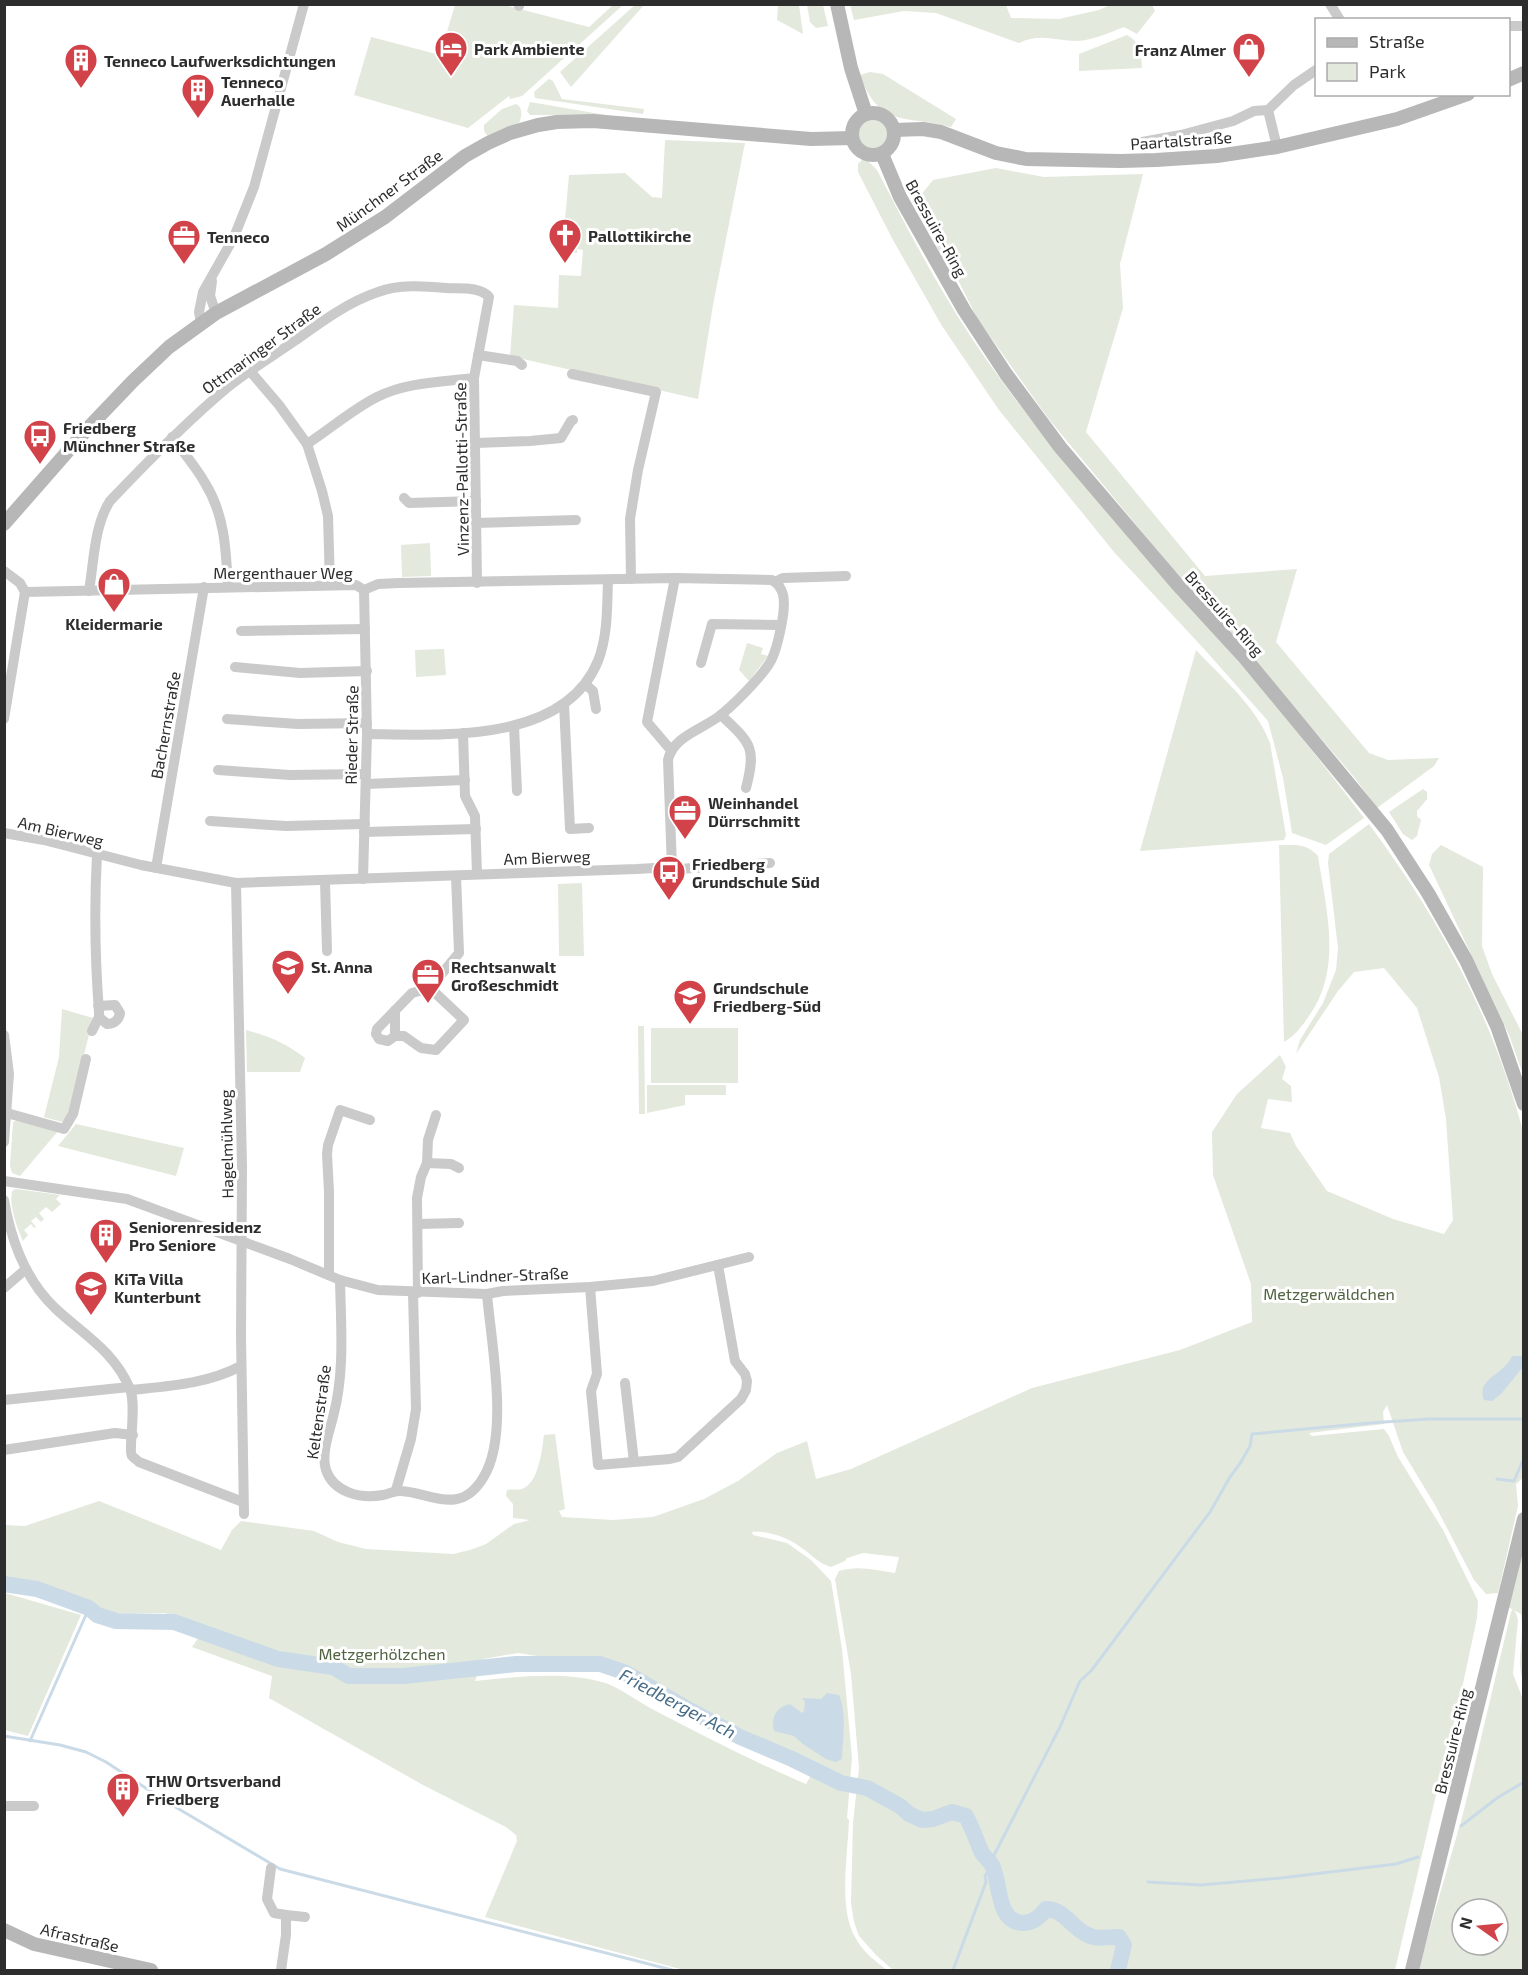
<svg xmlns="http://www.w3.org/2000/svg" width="1528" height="1975" viewBox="0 0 1528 1975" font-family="'Exo 2',sans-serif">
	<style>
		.green { fill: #e3e9dc; fill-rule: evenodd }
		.water { fill: #cadbe7 }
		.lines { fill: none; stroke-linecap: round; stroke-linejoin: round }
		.stream { stroke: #cadbe7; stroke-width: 3 }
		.river { stroke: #cadbe7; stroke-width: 16 }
		.street { stroke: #cacaca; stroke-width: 10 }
		.secondary { stroke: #b7b7b7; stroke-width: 14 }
		.labels { text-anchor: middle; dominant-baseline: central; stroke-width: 6; stroke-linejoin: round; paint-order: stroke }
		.poi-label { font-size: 16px; font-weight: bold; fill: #2d2d2d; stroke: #fff; text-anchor: start }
		.street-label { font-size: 16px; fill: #2d2d2d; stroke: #fff }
		.park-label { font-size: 16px; fill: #506340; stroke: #fff }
		.water-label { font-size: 18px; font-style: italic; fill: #456b86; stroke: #fff }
	</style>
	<rect width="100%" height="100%" fill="#fff"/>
	<g class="green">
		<polygon points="455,5 504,5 589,27 613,5 623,5 522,96 510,99 509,96 468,128 354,95 371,37 440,55"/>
		<polygon points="635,5 644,5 571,87 560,72"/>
		<polygon points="778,5 799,5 803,34 777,20"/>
		<polygon points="807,5 823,5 828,26 816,28 810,22"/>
		<path d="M850,5h156l5,13 48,1 40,-9 11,-5h42l3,6 -18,23 -13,-7c-15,6 -33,14 -50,14 -19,-1 -36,-8 -55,2l-83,-30 -32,-2 -50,9z"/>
		<path d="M1127,35c14,8 14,18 15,33l-63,3v-17z"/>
		<path d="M870,72l13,2 73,45 -5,8c-46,-12 -72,1 -91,-52z"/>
		<polygon points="549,79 553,81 562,99 644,109 643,114 535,98 534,92"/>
		<polygon points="530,102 606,115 530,115 527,111"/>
		<path d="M516,104c7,3 6,13 3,19l-31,14 -4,-6v-6l18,-16z"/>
		<circle cx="873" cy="134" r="15"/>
		<polygon points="665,140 745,143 713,305 698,399 510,356 514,305 558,308 559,275 581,276 583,250 577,249 577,253 562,252 569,175 625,173 652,197 662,198"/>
		<path d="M863,159l6,3 8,8c30,58 60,116 96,170 80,119 182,223 275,332 40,47 78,96 116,146l-38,27 -34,-12 -9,-55 -15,-57 -63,-71 -91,-98 -115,-142 -57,-84 -49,-86 -35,-68v-8z"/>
		<polygon points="996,168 1044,177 1143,174 1120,264 1123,308 1086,432 1205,576 1297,569 1276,642 1369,753 1388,760 1439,758 1434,766 1377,808 1354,777 1289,701 1204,607 1048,418 977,318 958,280 941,256 916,201 933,180"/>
		<polygon points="430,543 431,576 402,577 401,545"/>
		<polygon points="747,643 763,648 761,654 768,656 749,681 739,670"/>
		<polygon points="444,649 446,675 416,677 415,650"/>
		<path d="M1196,650c27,29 60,56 74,93l16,92 -2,5 -144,11z"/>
		<polygon points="1423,789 1427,792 1427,799 1417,811 1417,816 1421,820 1417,836 1412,840 1403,834 1389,812"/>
		<path d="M1369,824c72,98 124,193 155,311v342l-8,7 2,22 -20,87 -12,1 -12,-14 -39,-75 -32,-53 -16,-47 -4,7 1,12 -75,9 3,3 72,-7 5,7 9,21 45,73 35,71 -1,17 -20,94 -10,36 -52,222h-502l-17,-15 -17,-19 -5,-14 -3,-19 2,-80 6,-55 -8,-94 -16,-95 4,-8c19,-6 37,-1 56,2l4,-16 -36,-4 -16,5 -2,3 -14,6c-12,-3 -19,-12 -29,-19 -13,-10 -34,-18 -50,-16l1,3 34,8 24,17 20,21 11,68 10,109 -5,60 2,2c-1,33 -11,88 6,117 7,14 20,24 32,33h-203l-199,-53 32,-76 -1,-6 -10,-8 -83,-42 -154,-87 3,-22 -80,-29 14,-20 -41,-14h-56l-49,-20 -55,-13v-55l20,1 74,-25 122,49 11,-20 9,-9 73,10 24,11 28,7 87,5 17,-4 16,-6 28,-20 16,-4 -17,-2v-14l-7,-8 1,-6c5,-1 11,0 15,-1 17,-6 20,-40 22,-54l11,-1 10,75 -6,2 3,6 51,3 40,-3 51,-18 34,-18 39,-28 30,-12 9,38 35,-10 181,-81 148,-38 72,-28 -1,-38 -38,-109 -1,-43 25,-38 43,-39 6,12 -4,12 9,7 1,16 -24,-3 -7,29 29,5 6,13 31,45 66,28 51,15 9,-14 -7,-101 -7,-42 -22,-69 -33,-40 -30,4 -16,19 -42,63 4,-14 23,-37 13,-33 2,-22 -10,-85 1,-9zM518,1653l38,6 37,2 27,8 119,65 47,16 30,17 -10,17c-52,-22 -102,-48 -152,-74 -16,-8 -36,-24 -52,-28 -40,-11 -86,-5 -127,-1l8,-22z"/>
		<path d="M1279,845c16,0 28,-2 39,11 8,53 25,112 -9,160 -8,11 -13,19 -25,26z"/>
		<polygon points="1441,845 1483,867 1482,946 1492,974 1523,1035 1523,1074 1509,1035 1429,865 1432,854"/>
		<polygon points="582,883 584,956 559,956 558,884"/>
		<polygon points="62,1009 93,1018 70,1113 62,1122 44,1117 59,1057"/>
		<polygon points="638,1026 644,1026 645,1114 639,1114"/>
		<rect x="651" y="1028" width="87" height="55"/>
		<path d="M246,1030c25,7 39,13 59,28l-5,14h-53z"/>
		<polygon points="647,1085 726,1085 726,1095 685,1095 685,1105 647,1113"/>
		<polygon points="18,1120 58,1131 20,1176 12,1173 10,1166 13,1122"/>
		<polygon points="76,1124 184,1148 176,1176 58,1146"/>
		<path d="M16,1189l44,6 -4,4 5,5 -9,8 -6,-5 -7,6 5,6 -3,3 -5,-5 -5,4 5,6 -2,1 -3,-4 -7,6 4,5 -5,6c-6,-14 -14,-35 -11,-50z"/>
		<path d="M1523,1526v155c-7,-23 2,-45 -2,-67l-17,-9z"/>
		<polygon points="5,1593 81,1615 28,1736 5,1730"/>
		<path d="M1513,1609l3,4 2,7 -5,54 11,28 -1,268h-105l45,-156 48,-202zM1462,1909h36v36h-36z"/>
	</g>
	<g class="water">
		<path d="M1512,1356h11v11l-22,27 -9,7 -8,-1c-6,-17 8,-22 19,-32 4,-3 7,-8 9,-12z"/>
		<path d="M827,1693l12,2c8,18 4,44 3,64l-6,3 -10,-3 -23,-15 -9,-8 -20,-5c-3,-14 2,-24 16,-27l12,9 2,-2 1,-9 -3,-4 19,1z"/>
	</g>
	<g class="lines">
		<g class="stream">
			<polyline points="1497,1479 1514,1481 1524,1458"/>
			<polyline points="4,1736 60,1745 86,1752 106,1762 167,1802 280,1869 672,1970"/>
			<polyline points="30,1741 89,1608"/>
			<polyline points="1461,1826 1497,1798 1524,1782"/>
			<polyline points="990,1863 1060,1727 1080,1681 1091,1671 1210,1512 1230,1477 1241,1462 1250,1446 1252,1434 1370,1423 1429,1419 1524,1419"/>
			<polyline points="1148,1882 1201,1885 1281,1878 1396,1864 1418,1857"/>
			<polyline points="953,1970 986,1882 985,1876 992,1865"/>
		</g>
		<path class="river" d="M4,1584l33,5 52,19 8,7 19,6 58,1 104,37 55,8 16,9h55l112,-12h84l24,8 60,35 56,30 52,22 49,24 26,5 33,18 9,8 13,6 11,-1 19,-7 14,4c6,11 10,23 15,35 2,5 8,9 11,14 9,18 4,57 31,58 10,0 17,-6 23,-14 18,0 25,18 40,25 12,7 20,2 33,3l5,8 -6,25"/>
		<g class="street">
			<polyline points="1330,4 1340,20"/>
			<polyline points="519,6 519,4"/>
			<polyline points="1508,26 1524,26"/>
			<polyline points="1268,110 1277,147"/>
			<polyline points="1142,142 1181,135 1233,121 1254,111 1268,110 1294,85 1316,70"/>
			<polyline points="212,281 210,296 216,313"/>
			<polyline points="201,322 199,312 203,292 234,237 254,187 304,4"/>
			<polyline points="478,355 517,361 522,365"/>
			<polyline points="250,371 279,405 307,444 322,491 328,516 330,585"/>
			<polyline points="572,374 656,392 638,470 630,519 631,579"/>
			<path d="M172,437c11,15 24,30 33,46 20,32 21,68 23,104"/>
			<polyline points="475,443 530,441 561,438 571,421 573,420"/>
			<path d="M307,444c23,-15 46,-35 70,-47 30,-15 65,-15 97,-19"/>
			<polyline points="404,498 409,503 476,501"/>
			<polyline points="476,523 576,520"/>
			<polyline points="4,571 20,583 25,592"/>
			<polyline points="775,582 783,578 846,576"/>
			<path d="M89,591c5,-30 5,-65 21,-90 38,-40 76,-79 118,-114 21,-17 45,-31 68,-47 25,-18 52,-38 82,-48 21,-8 46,-6 68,-4 13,1 34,-2 43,9l-15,81 3,205"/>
			<path d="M25,592l331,-7 8,5 14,-6 21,-1 276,-5 97,2c13,8 13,20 11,36 -2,12 -7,38 -14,48 -9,14 -37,43 -51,53 -18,13 -45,20 -50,43l4,107"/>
			<polyline points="241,631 365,629"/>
			<polyline points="701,663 712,624 781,625"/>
			<polyline points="235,667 300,673 367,671"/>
			<polyline points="585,684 593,691 596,709"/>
			<polyline points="564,704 570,829 589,828"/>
			<path d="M721,715c29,28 36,31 25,73"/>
			<polyline points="4,719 25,592"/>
			<polyline points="227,719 298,724 367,723"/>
			<polyline points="514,726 517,791"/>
			<polyline points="463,733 465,796 475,816 477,874"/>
			<path d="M367,734c74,1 197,10 231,-73 10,-26 9,-54 10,-81"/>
			<polyline points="670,749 647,722 675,578"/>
			<polyline points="218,770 290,775 366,774"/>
			<polyline points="366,784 465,780"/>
			<polyline points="210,821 286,826 365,824"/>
			<polyline points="364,832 476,829"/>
			<polyline points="4,833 44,840 141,865 236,883 637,869 672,867 679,869 770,863"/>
			<path d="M97,854c-3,54 -2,105 2,158v5l8,7c7,0 12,-4 13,-11l-5,-8 -17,1"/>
			<polyline points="156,868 204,587"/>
			<polyline points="363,879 367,734 364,590"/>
			<polyline points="325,881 327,951"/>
			<polyline points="236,883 242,1167 241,1336 244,1514"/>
			<polyline points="395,1010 395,1036 388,1041 379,1039 376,1034 377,1029 412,993 430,988 459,953 456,876"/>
			<polyline points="92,1031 99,1017"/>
			<polyline points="4,1035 9,1074 4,1142"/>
			<polyline points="395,1036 404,1036 421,1048 436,1050 464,1020 430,988"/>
			<polyline points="7,1113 64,1129 73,1114 86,1059"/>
			<polyline points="427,1163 451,1164 459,1168"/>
			<polyline points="4,1181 127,1199 290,1259 340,1280 378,1290 487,1294 503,1291 590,1287 653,1281 749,1257"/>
			<path d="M4,1200c7,40 22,81 52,109 28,26 58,42 74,80 7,16 -2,61 2,67 0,1 7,5 7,6l104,40"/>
			<polyline points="418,1224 459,1223"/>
			<polyline points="329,1275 329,1192 327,1154 328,1145 340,1110 370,1120"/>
			<path d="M340,1280c1,46 5,93 -7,137 -4,16 -12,37 -7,53 8,23 35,29 57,25 7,-1 11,-5 18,-4 31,2 59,25 82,-13 27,-42 8,-135 4,-184"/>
			<polyline points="590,1287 597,1374 591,1391 598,1465 670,1459 678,1457 741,1399 746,1390 747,1381 745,1374 735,1361 718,1265"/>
			<polyline points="4,1288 26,1269"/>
			<polyline points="418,1293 417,1198 421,1177 427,1163 428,1140 436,1115"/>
			<polyline points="625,1383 634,1462"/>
			<path d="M131,1390c38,-4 76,-6 110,-24"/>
			<polyline points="4,1400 129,1387"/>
			<polyline points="4,1450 115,1433 133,1435"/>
			<polyline points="396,1490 411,1439 416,1409 413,1293"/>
			<polyline points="4,1806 34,1806"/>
			<polyline points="271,1868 267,1899 274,1913 286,1915"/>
			<polyline points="281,1970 286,1935 286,1915 305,1917"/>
		</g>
		<g class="secondary">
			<polyline points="837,4 851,68 866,114"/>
			<polyline points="1508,80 1524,73"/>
			<circle cx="873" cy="134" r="21"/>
			<polyline points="894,130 923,129 941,132 996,153 1026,159 1120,161 1156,160 1217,156 1277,147 1397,119 1468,94"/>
			<polyline points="882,154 900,197 964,310 1006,374 1060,447 1177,584 1245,658 1387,830 1428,893 1466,960 1497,1026 1524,1104"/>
			<polyline points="4,524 89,427 133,381 169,347 216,313 326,254 385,217 465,156 488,143 510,133 538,125 557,122 593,121 811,139 852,138"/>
			<polyline points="4,1930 34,1944 151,1970"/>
			<polyline points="1412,1970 1524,1519"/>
		</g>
	</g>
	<defs>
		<symbol id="hotel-pin" viewBox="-11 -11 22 30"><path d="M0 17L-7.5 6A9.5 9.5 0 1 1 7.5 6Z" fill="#d14249" stroke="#fff"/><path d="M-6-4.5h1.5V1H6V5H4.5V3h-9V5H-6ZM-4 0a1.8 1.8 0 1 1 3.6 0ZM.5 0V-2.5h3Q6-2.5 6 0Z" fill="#fff"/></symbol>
		<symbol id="shop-pin" viewBox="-11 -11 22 30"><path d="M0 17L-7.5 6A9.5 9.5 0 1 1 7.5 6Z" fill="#d14249" stroke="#fff"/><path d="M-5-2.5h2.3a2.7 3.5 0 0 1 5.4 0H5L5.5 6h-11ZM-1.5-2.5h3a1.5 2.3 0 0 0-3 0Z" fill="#fff"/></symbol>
		<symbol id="building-pin" viewBox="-11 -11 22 30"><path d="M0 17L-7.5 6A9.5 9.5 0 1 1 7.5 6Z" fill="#d14249" stroke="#fff"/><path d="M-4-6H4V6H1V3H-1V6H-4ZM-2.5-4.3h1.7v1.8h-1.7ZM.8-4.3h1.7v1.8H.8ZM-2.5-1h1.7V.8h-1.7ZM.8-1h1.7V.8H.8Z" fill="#fff"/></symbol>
		<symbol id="church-pin" viewBox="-11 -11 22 30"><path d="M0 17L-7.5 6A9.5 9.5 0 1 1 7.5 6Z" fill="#d14249" stroke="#fff"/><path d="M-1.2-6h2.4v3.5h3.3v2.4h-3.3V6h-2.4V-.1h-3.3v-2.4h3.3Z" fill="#fff"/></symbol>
		<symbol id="office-pin" viewBox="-11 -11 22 30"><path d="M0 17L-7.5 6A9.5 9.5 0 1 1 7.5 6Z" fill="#d14249" stroke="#fff"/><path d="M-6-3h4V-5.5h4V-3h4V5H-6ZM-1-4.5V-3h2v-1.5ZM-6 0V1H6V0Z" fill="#fff"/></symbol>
		<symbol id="bus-pin" viewBox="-11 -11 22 30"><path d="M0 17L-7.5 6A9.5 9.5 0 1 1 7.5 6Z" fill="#d14249" stroke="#fff"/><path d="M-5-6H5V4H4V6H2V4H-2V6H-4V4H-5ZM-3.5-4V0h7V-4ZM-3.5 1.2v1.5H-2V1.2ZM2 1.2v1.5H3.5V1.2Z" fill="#fff"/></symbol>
		<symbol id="school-pin" viewBox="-11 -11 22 30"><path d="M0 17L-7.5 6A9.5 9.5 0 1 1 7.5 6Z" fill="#d14249" stroke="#fff"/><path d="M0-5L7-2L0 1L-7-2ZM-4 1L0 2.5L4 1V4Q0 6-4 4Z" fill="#fff"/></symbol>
	</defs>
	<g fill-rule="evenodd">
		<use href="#hotel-pin" x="432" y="29" width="38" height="52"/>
		<use href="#shop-pin" x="1230" y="30" width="38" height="52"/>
		<use href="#building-pin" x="62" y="41" width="38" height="52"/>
		<use href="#building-pin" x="179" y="71" width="38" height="52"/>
		<use href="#church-pin" x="546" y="216" width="38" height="52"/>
		<use href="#office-pin" x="165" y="217" width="38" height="52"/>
		<use href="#bus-pin" x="21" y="417" width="38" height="52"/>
		<use href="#shop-pin" x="95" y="565" width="38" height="52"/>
		<use href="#office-pin" x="666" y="792" width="38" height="52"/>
		<use href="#bus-pin" x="650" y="853" width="38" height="52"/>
		<use href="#school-pin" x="269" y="947" width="38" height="52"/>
		<use href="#office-pin" x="409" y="956" width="38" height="52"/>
		<use href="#school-pin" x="671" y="977" width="38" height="52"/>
		<use href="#building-pin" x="87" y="1216" width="38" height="52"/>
		<use href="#school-pin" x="72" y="1268" width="38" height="52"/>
		<use href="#building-pin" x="104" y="1770" width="38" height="52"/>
	</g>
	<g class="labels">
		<g class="poi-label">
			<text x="474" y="48">Park Ambiente</text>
			<text x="1226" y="49" text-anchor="end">Franz Almer</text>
			<text x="104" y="60">Tenneco Laufwerksdichtungen</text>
			<text x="221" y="81">Tenneco<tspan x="221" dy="18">Auerhalle</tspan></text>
			<text x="588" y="235">Pallottikirche</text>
			<text x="207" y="236">Tenneco</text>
			<text x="63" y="427">Friedberg<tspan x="63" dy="18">Münchner Straße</tspan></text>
			<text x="114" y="623" text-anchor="middle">Kleidermarie</text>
			<text x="708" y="802">Weinhandel<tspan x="708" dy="18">Dürrschmitt</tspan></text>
			<text x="692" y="863">Friedberg<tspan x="692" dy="18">Grundschule Süd</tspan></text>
			<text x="311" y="966">St. Anna</text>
			<text x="451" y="966">Rechtsanwalt<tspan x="451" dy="18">Großeschmidt</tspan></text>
			<text x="713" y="987">Grundschule<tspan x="713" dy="18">Friedberg-Süd</tspan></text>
			<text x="129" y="1226">Seniorenresidenz<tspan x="129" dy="18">Pro Seniore</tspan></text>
			<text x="114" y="1278">KiTa Villa<tspan x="114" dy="18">Kunterbunt</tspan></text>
			<text x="146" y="1780">THW Ortsverband<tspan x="146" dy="18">Friedberg</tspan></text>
		</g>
		<g class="street-label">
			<text transform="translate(1181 140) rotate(-4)">Paartalstraße</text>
			<text transform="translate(389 190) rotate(-36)">Münchner Straße</text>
			<text transform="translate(937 228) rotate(61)">Bressuire-Ring</text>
			<text transform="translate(261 348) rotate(-36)">Ottmaringer Straße</text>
			<text transform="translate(461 469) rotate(-91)">Vinzenz-Pallotti-Straße</text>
			<text x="283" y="572">Mergenthauer Weg</text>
			<text transform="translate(1225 613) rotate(48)">Bressuire-Ring</text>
			<text transform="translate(165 725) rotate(-80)">Bachernstraße</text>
			<text transform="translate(351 735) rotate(-89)">Rieder Straße</text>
			<text transform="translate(61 831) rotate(13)">Am Bierweg</text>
			<text transform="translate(547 857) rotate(-2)">Am Bierweg</text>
			<text transform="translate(226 1144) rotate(-91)">Hagelmühlweg</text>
			<text transform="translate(495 1275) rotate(-2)">Karl-Lindner-Straße</text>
			<text transform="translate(318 1412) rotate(-82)">Keltenstraße</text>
			<text transform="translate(1452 1741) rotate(-76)">Bressuire-Ring</text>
			<text transform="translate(80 1937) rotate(13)">Afrastraße</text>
		</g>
		<g class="park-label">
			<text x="1329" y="1293">Metzgerwäldchen</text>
			<text x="382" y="1653">Metzgerhölzchen</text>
		</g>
		<g class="water-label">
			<text transform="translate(678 1703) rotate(28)">Friedberger Ach</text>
		</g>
	</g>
	<rect width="1528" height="1975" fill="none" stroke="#2d2d2d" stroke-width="12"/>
	<rect x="1315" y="18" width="195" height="78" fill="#ffffff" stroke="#ababab" stroke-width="1.5"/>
	<rect x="1327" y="38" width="30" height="9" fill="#b7b7b7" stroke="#ababab" stroke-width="1.5"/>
	<text x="1369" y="48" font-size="18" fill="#2d2d2d">Straße</text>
	<rect x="1327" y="63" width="30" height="18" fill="#e3e9dc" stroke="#ababab" stroke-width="1.5"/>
	<text x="1369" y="78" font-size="18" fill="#2d2d2d">Park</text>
	<g transform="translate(1480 1927) rotate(285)"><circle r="28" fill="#ffffff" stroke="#ababab" stroke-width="1.5"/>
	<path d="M0-4.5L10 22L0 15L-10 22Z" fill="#d14249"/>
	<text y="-9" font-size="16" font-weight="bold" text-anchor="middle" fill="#2d2d2d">N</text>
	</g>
</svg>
